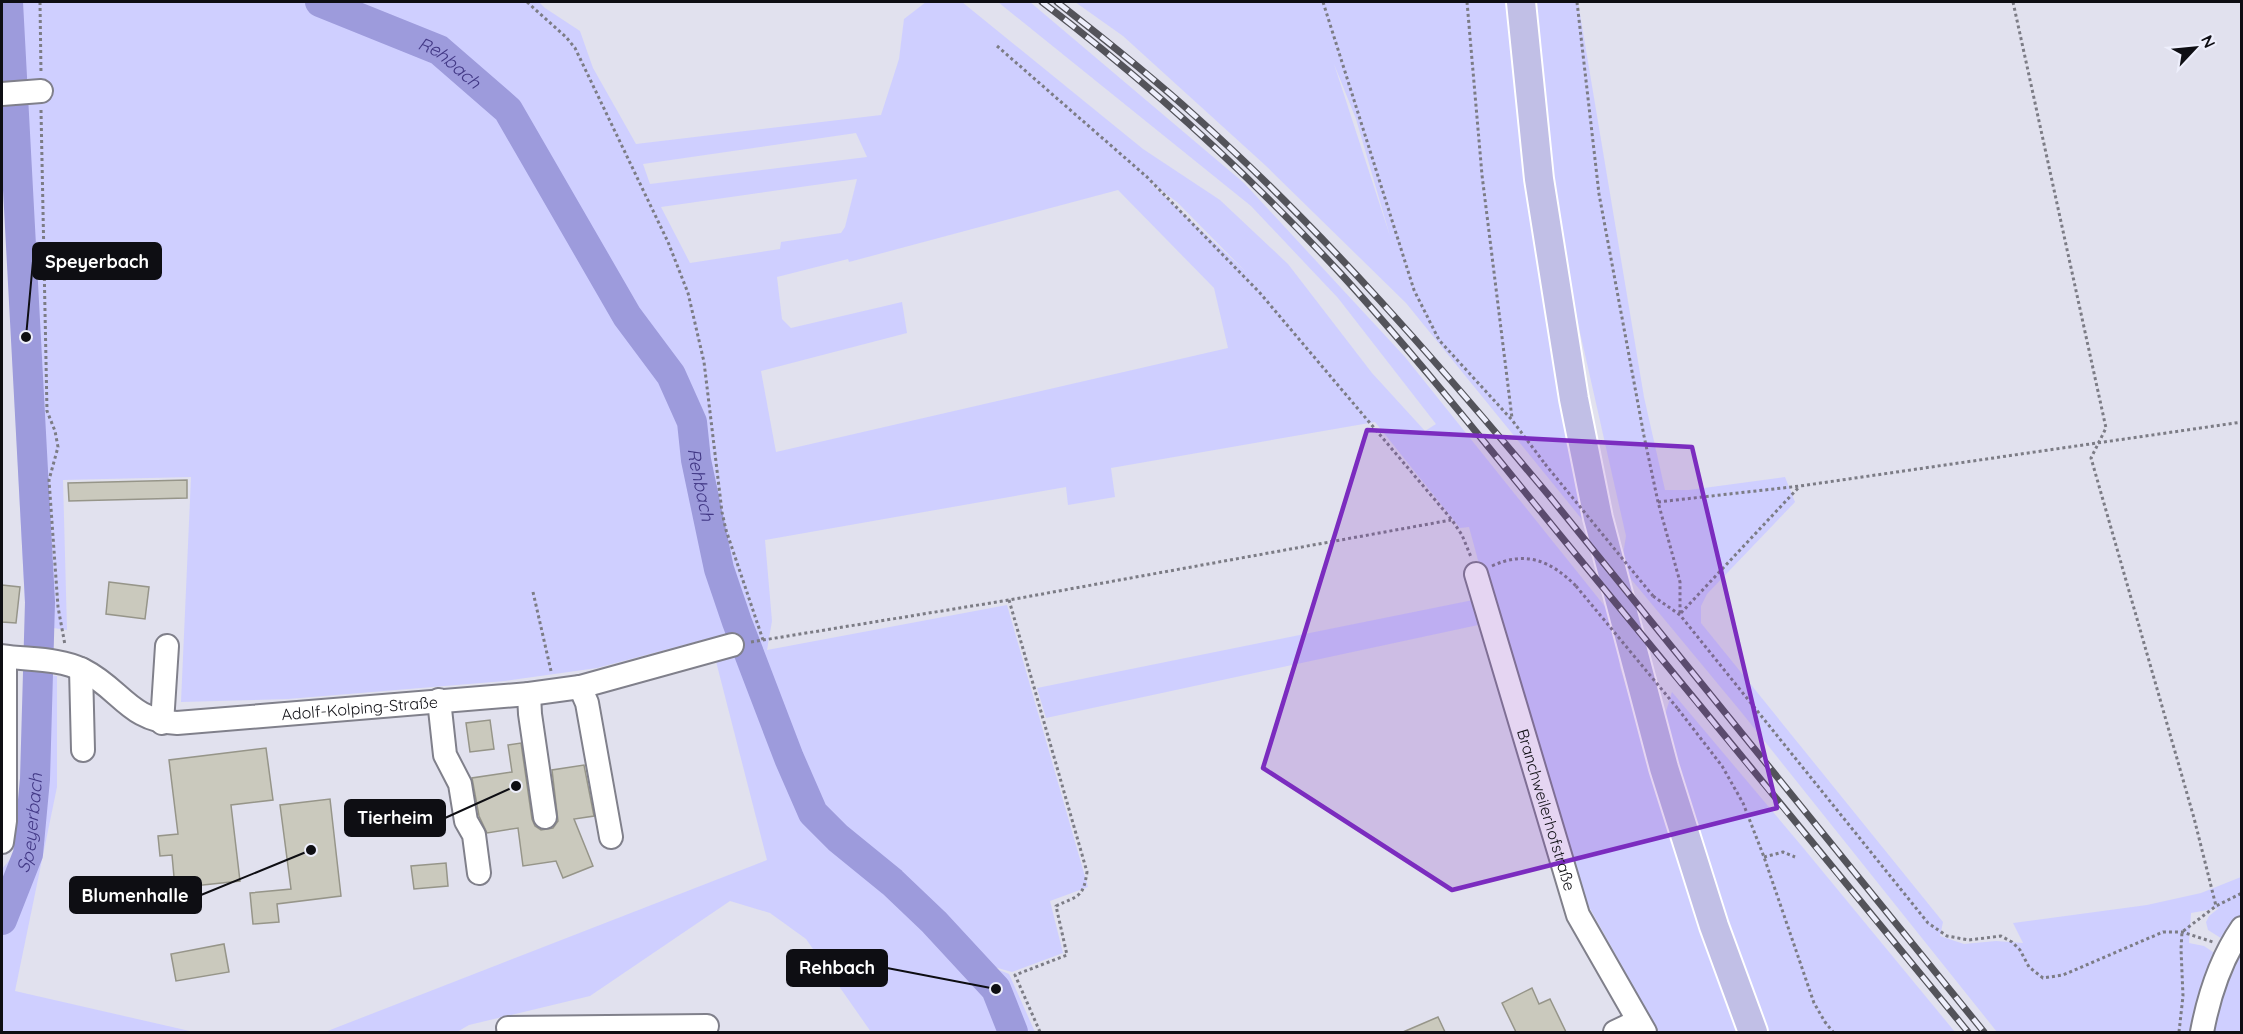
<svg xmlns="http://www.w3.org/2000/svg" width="2243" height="1034" viewBox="0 0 2243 1034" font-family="Quicksand,sans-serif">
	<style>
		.green { fill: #cfcfff; fill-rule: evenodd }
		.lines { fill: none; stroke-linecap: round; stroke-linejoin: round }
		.river { stroke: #9d9bdc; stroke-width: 30 }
		.building { fill: #cac9bd; stroke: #969589; stroke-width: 1.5 }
		.minor-casing { stroke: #80808b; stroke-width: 26 }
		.major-casing { stroke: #fff; stroke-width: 32 }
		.path { stroke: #7c7c85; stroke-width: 3; stroke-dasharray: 3 3; stroke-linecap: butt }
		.minor { stroke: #fff; stroke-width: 22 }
		.major { stroke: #c1bfe6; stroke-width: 28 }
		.rail-casing { stroke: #53535a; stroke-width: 7 }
		.rail { stroke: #eeeffc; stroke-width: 4.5; stroke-dasharray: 14; stroke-linecap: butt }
		.path-bridge { stroke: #7c7c85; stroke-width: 3; stroke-dasharray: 3 3; stroke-linecap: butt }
		.marked { fill: #7b2cbf; fill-opacity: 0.2; stroke: #7b2cbf; stroke-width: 4.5; stroke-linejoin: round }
		.labels { text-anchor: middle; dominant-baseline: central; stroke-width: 4.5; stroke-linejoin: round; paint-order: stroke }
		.street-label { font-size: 16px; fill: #0e0e13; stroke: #eeeffc }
		.water-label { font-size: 18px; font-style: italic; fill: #423885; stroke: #eeeffc }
		.leader { fill: none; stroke: #0e0e13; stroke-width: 2 }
		.callout-dot { fill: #0e0e13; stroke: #eeeffc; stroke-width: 2 }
		.callout { fill: #0e0e13; stroke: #0e0e13; stroke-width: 2 }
		.callout-label { font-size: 18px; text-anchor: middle; font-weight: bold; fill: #fff }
	</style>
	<rect width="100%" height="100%" fill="#e1e1ee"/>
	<g class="green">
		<path d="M2,2h537l6,6 35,23 13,37 43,76 245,-29 18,-56 5,-40 22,-17h36l181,147 77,51 68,64 84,109 53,58 11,-7 -98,-126 -87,-92 -253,-204h32l214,181 161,174 210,262 5,48 67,218 54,147h-82l-85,-152 -82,-258 -446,96 -9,-30 451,-91 -19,-70 -9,1 -85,-106 -264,46 4,29 -47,8 -2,-18 -301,53 7,81 -5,29 240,-45 81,282 -38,14 13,52 -51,19 -25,-7 22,9 26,58h-164l-65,-93 -36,-26 -40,-12 -140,95 -121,29 -12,7h-132l442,-172 -57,-222 -113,30 -92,13 -217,18 -107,3 10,-225 -128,3 4,150 -41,-6 -24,-472zM856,133l11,24 -217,27 -7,-20zM857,179l-12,48 -4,6 -60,9 -1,7 -90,14 -29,-56zM1150,182l27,20 68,69 -95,-88zM1118,190l96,98 14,60 -452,104 -15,-81 146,-38 -5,-31 -111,26 -9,-9 -5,-42 71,-18 1,3z"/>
		<path d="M1075,2h438l76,526 -183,-225 -141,-138 -142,-129zM1334,64l22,55 34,117z"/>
		<polygon points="1536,2 1578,2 1644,397 1665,490 1689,490 1785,477 1795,502 1707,594 1701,606 1701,623 1943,922 1940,936 1964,944 1996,941 2023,943 2013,923 2147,905 2201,893 2241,877 2241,915 2224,940 2208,930 2206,922 2209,916 2219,908 2191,913 2189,943 2204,946 2216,954 2194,1032 1997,1032 1742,713 1621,567 1626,536 1579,328 1552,187"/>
		<polygon points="27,673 57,676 57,787 15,991 194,1032 2,1032 2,869 21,846"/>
		<polygon points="1672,692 1805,850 1955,1032 1765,1032 1720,909 1664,718"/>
		<polygon points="2241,941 2241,1032 2209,1032 2213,1007"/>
	</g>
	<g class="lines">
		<g class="river">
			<path id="s1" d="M320,2l119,48 69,60 119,206 44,59 21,47 4,38 23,109 18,53 52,136 24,55 25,25 54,44 42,40 62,67 17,43"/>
			<path id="s2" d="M2,920l26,-66 7,-75 5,-177 -32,-600"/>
		</g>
	</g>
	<g class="building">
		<polygon points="187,480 187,498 69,501 68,483"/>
		<polygon points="109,582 149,587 145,619 106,614"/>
		<polygon points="2,585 20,587 16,623 2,622"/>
		<polygon points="490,720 494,749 470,752 466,723"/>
		<polygon points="521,743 532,819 535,826 541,830 553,828 558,821 552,770 584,765 594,816 574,819 593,866 563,878 556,861 523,866 518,828 487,833 479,816 472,778 512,772 508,745"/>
		<polygon points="266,748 273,800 231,805 240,881 175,888 172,855 160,856 158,836 178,834 169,760"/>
		<polygon points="330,799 341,896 277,904 279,922 253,924 250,893 291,889 280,805"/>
		<polygon points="446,863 448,886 414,889 411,866"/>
		<polygon points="224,944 229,972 176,981 171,954"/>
		<polygon points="1532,988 1539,1004 1550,999 1566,1032 1516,1032 1502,1003"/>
		<polygon points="1438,1017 1445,1032 1403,1032"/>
	</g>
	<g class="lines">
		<defs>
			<g id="minor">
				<polyline points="2,94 41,91"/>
				<path id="s3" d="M1476,574l102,341 67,117"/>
				<path id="s4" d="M2,656c26,4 57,2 81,14 38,19 46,51 94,53l352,-29 51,-7 152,-42"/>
				<polyline points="81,669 83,750"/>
				<polyline points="580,687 587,703 611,837"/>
				<polyline points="529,694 530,714 545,817"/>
				<polyline points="439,700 445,755 460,784 466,821 474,835 479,873"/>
				<polyline points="162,723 167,646"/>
				<polyline points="2,842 5,821 5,657"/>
				<polyline points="508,1028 707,1026"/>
				<polyline points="1615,1032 1638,1021"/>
				<path d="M2202,1032c7,-37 18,-72 40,-104"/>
			</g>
			<polyline id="major" points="1521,2 1539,179 1574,399 1598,518 1664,768 1714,926 1753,1032"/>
		</defs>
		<use href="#minor" class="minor-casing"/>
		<use href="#major" class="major-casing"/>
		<g class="path">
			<polyline points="40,2 41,73"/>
			<polyline points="527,2 566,37 575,48 668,242 688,293 704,362 722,512 726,530 763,640"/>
			<polyline points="1323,2 1414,290 1439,340 1512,420 1545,464"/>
			<polyline points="1467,2 1482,175 1512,418"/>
			<polyline points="1577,2 1599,194 1644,436 1658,502 1680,582 1680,615"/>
			<polyline points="2013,2 2106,428 2091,458 2194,818 2216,906"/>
			<polyline points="997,46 1147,177 1260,293 1452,520 1462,535 1471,557"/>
			<polyline points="41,110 47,411 55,431 58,447 49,480 58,607 65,645"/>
			<polyline points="1658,502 1800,486 2242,422"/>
			<path d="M1492,566c34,-16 59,-5 84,20"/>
			<polyline points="533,592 551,671"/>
			<polyline points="1653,596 1680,615 1928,923 1947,936 1969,940 2001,936 2012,942 2020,950 2029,967 2043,978 2063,975 2163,932 2182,932 2213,942"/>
			<path d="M1009,600l78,272c-4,26 -8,23 -31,34l11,49 -52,20 25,57"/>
			<polyline points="1681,613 1799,487"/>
			<polyline points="751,642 1009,600 1451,520"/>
			<polyline points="1678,709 1722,766 1743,803 1764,857 1814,1003 1825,1022 1833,1032"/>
			<polyline points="1764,857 1783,852 1795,857"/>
			<polyline points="2179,1032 2183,996 2181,949 2182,932 2216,906 2242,893"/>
		</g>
		<use href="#minor" class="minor"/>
		<use href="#major" class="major"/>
		<defs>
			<g id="rail">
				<path d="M1042,2c107,81 207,173 299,272 83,91 159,188 237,283 130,159 260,317 390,475"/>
				<path d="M1057,2c46,36 93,73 137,113 130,116 245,249 357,383l433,534"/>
			</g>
		</defs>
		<use href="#rail" class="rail-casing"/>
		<use href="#rail" class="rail"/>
		<g class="path-bridge">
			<polyline points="1545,464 1653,596"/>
			<polyline points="1576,586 1678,709"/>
		</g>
	</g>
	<path class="marked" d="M1367,430l325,17 85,361 -325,82 -189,-122z"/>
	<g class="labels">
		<g class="street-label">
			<text stroke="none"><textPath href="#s4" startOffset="376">Adolf-Kolping-Straße</textPath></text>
			<text stroke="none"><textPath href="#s3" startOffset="246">Branchweilerhofstraße</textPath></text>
		</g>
		<g class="water-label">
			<text stroke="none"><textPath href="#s1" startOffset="144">Rehbach</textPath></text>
			<text stroke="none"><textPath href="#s1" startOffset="646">Rehbach</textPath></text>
			<text stroke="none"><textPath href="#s2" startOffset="102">Speyerbach</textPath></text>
		</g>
	</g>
	<path class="leader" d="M26 337L33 261M516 786L445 818M311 850L201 895M996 989L887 968"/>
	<g class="callout-dot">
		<circle cx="26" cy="337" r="6"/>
		<circle cx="516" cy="786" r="6"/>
		<circle cx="311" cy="850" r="6"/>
		<circle cx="996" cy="989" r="6"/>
	</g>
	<g class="callout">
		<rect x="33" y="243" width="128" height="36" rx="6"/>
		<rect x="345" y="800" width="100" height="36" rx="6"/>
		<rect x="70" y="877" width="131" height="36" rx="6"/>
		<rect x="787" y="950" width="100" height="36" rx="6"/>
	</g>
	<g class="callout-label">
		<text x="97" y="268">Speyerbach</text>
		<text x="395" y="824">Tierheim</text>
		<text x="135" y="902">Blumenhalle</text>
		<text x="837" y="974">Rehbach</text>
	</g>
	<rect width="2243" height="1034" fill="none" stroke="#0e0e13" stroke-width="6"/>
	<g transform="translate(2195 48) rotate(64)" stroke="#eeeffc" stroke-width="4.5" paint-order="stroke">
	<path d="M0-4.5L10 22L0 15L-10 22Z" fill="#0e0e13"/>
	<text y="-9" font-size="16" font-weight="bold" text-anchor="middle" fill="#0e0e13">N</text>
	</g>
</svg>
